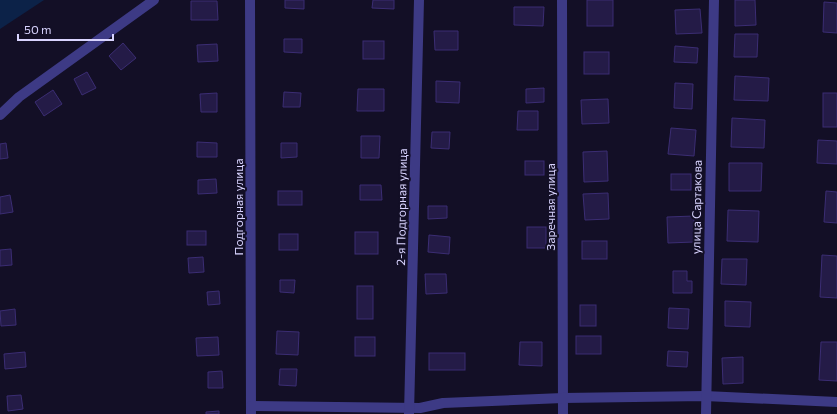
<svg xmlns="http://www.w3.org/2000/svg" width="837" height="414" viewBox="0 0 837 414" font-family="Commissioner,sans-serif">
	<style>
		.water { fill: #0c2248 }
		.building { fill: #241b47; stroke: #3b2d73 }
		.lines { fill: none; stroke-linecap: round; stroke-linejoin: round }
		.street { stroke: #3d3a85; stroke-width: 10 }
		.labels { text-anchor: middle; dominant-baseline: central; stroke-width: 4; stroke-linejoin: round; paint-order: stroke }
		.street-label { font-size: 12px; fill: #d9d4ff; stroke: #130f26 }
	</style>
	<rect width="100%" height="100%" fill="#130f26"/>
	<polygon class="water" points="0,0 44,0 0,29"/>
	<g class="building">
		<polygon points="285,0 304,0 304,9 285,8"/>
		<polygon points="373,0 394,0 394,9 372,8"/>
		<rect x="587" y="0" width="26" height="26"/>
		<polygon points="735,0 755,0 756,25 735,26"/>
		<polygon points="191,1 217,1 218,20 191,20"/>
		<polygon points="824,2 837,3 837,33 823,32"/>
		<polygon points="514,7 544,7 543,26 514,25"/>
		<polygon points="700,9 702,33 676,34 675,10"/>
		<polygon points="434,31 458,31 458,50 435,50"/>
		<polygon points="735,34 758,34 757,57 734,57"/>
		<polygon points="284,39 302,39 302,53 284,52"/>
		<rect x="363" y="41" width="21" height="18"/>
		<polygon points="123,43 136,58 121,70 109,56"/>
		<polygon points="217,44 218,61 198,62 197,45"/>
		<polygon points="675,46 698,48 697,63 674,62"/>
		<rect x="584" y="52" width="25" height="22"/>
		<polygon points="87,72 96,88 82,95 74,79"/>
		<polygon points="735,76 769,78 768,101 734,100"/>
		<polygon points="436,81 460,82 459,103 436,102"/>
		<polygon points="675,83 693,84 692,109 674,108"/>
		<polygon points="544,88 544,102 526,103 526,89"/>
		<polygon points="358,89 384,89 384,111 357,111"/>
		<polygon points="53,90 62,104 44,116 35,102"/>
		<polygon points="284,92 301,93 300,107 283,107"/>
		<polygon points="217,93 217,112 201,112 200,94"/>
		<rect x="823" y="93" width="14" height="34"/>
		<polygon points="608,99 609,123 582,124 581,100"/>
		<polygon points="518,111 538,111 538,130 517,130"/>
		<polygon points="732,118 765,120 764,148 731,147"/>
		<polygon points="671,128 696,130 694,156 668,154"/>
		<polygon points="432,132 450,132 449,149 431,148"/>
		<polygon points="361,136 380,136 379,158 361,158"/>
		<polygon points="818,140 837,141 837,164 817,163"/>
		<polygon points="197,142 217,143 217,157 197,157"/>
		<polygon points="6,143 8,158 0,159 0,144"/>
		<polygon points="281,143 297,143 297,157 281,158"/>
		<polygon points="607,151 608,181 584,182 583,152"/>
		<rect x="525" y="161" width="19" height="14"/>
		<polygon points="729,163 762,163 761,191 729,191"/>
		<rect x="671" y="174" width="20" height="16"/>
		<polygon points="216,179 217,193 198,194 198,180"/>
		<polygon points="360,185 381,185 382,200 360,200"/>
		<rect x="278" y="191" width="24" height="14"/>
		<polygon points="826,191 837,192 837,223 824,222"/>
		<polygon points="608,193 609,219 585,220 583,194"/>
		<polygon points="10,195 13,212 0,214 0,197"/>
		<polygon points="428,206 447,206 447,218 428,219"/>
		<polygon points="728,210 759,211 758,242 727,241"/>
		<polygon points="694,216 694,242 668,243 667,217"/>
		<rect x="527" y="227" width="19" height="21"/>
		<rect x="187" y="231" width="19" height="14"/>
		<rect x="355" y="232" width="23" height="22"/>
		<rect x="279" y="234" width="19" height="16"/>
		<polygon points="429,235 450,237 449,254 428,252"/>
		<rect x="582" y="241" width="25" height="18"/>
		<polygon points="11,249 12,265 0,266 0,250"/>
		<polygon points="822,255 837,256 837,298 820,297"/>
		<polygon points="203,257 204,272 189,273 188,258"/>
		<polygon points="722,259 747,259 746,285 721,284"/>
		<polygon points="673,271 687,271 687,281 692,281 692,293 673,293"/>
		<polygon points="425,274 446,274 447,293 426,294"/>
		<polygon points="280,280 295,280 294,293 280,292"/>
		<rect x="357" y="286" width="16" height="33"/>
		<polygon points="219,291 220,304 208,305 207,292"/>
		<polygon points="725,301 751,302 750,327 725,326"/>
		<rect x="580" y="305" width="16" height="21"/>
		<polygon points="669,308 689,309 688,329 668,328"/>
		<polygon points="15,309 16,325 1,326 0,311"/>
		<polygon points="277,331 299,332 298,355 276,354"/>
		<rect x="576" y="336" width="25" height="18"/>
		<polygon points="218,337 219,355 197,356 196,338"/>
		<rect x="355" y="337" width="20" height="19"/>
		<polygon points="520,342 542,342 542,366 519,365"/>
		<polygon points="821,342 837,342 837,381 819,380"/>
		<polygon points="668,351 688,352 687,367 667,366"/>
		<polygon points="25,352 26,367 5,369 4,354"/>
		<rect x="429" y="353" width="36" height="17"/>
		<polygon points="743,357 743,383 723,384 722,358"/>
		<polygon points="280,369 297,369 296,386 279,385"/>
		<polygon points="222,371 223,388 208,388 208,372"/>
		<polygon points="21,395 23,409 8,411 7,396"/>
		<polygon points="219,411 219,414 206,414 206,412"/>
	</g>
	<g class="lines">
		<g class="street">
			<polyline points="250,0 251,414"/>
			<polyline points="562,0 563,414"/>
			<polyline points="0,115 19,97 154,0"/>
			<polyline points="251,406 420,408 443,403 563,398 705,396 837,402"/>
			<polyline points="409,414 419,0"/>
			<polyline points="706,414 714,0"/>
		</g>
	</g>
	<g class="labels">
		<g class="street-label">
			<text transform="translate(238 207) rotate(-90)">Подгорная улица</text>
			<text transform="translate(401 207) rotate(-89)">2-я Подгорная улица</text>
			<text transform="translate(550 207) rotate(-90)">Заречная улица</text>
			<text transform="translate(696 207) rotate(-89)">улица Сартакова</text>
		</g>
	</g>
	<path d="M18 34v6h95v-6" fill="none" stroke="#d9d4ff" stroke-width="2"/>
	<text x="24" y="34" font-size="12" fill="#d9d4ff" stroke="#130f26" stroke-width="3" paint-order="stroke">50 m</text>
</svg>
